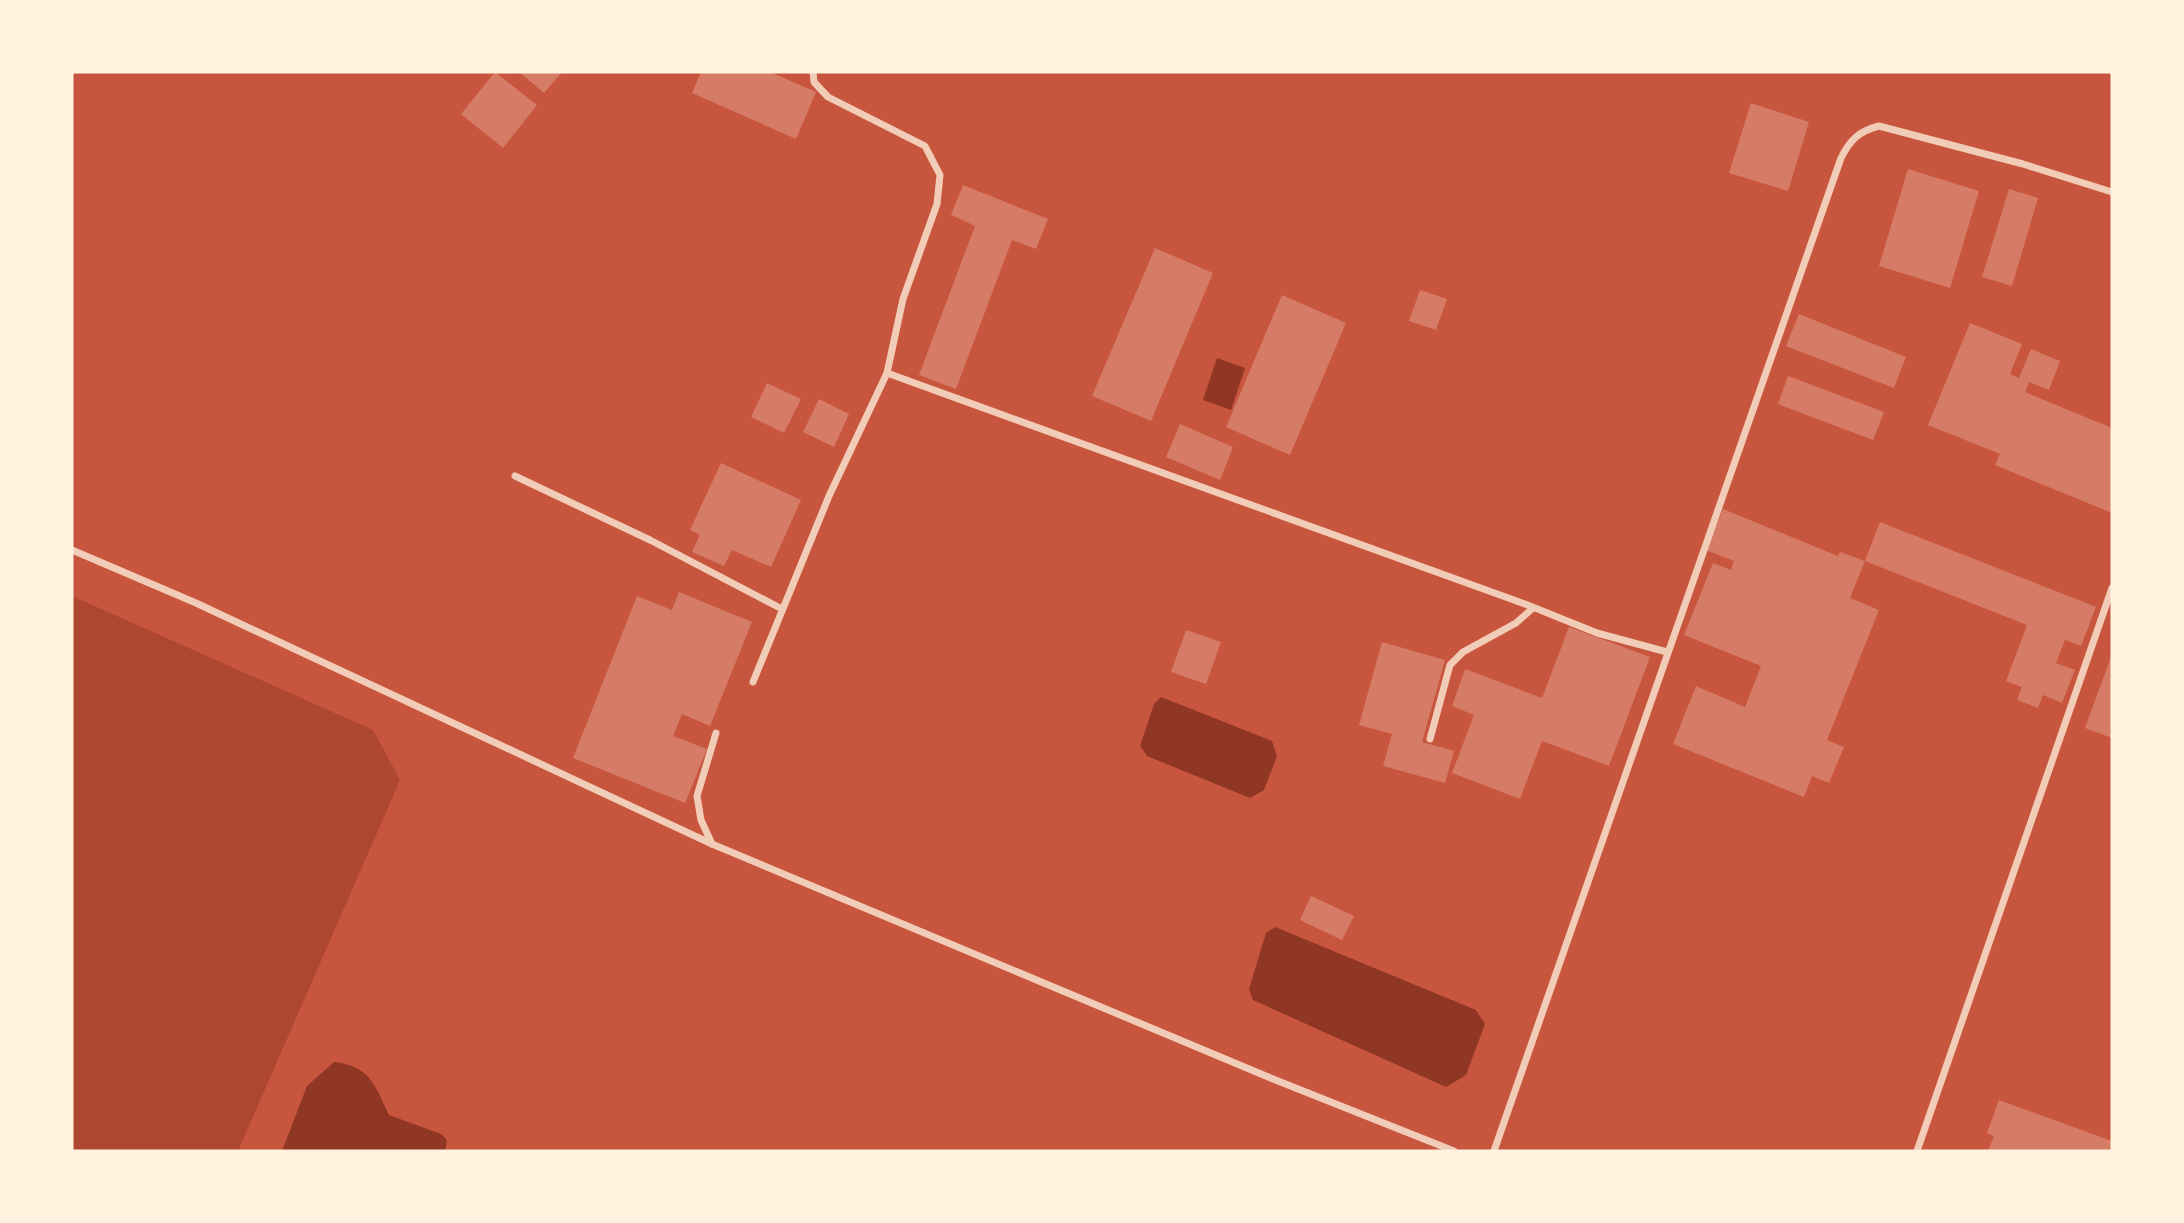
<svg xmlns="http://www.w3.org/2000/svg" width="2184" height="1223" viewBox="0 0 2184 1223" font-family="Manrope,sans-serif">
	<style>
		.green { fill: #ae4732 }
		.water { fill: #8f3625 }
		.building { fill: #d67c66 }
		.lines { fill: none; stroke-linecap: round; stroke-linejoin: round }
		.minor { stroke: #f1ccb7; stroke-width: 7 }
	</style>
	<rect width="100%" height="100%" fill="#c8553d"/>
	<polygon class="green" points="72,596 373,730 400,780 238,1151 72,1151"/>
	<g class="water">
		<polygon points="1217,358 1245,368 1231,410 1203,400"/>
		<polygon points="1161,697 1272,741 1277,756 1264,790 1250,798 1147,756 1140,746 1154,704"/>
		<polygon points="1275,927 1476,1010 1485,1024 1466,1075 1446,1087 1253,1000 1249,989 1266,933"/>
		<path d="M334,1062c37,5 40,22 55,53l52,19 6,6 -2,11h-163l25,-65z"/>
	</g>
	<g class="building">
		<polygon points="495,72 537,105 503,148 461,114"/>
		<polygon points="519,72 562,72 544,93"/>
		<polygon points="701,72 770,72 816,92 796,139 692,93"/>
		<polygon points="1751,103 1809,122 1788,191 1729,173"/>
		<polygon points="1908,169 1979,191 1950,288 1879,266"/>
		<polygon points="963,185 1048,219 1036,249 1012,240 956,389 919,375 975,226 951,215"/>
		<polygon points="2009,189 2038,198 2012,286 1982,277"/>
		<polygon points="1155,248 1213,273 1151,421 1092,396"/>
		<polygon points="1420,290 1447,299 1436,330 1409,321"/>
		<polygon points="1282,295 1346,323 1290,455 1226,427"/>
		<polygon points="1799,314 1906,357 1894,388 1786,346"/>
		<polygon points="1970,323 2022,344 2010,374 2019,378 2031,349 2060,361 2049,390 2029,382 2025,392 2112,428 2112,513 1995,465 2000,454 1928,425"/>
		<polygon points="1788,376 1884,412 1873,440 1778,404"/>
		<polygon points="767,383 801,399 784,433 751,417"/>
		<polygon points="819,399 849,414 834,447 803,432"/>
		<polygon points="1180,424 1233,447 1220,480 1166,457"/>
		<polygon points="721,463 801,500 771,567 732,550 724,566 692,552 700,535 690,530"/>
		<polygon points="1723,509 1838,556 1840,552 1865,561 1850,598 1879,610 1827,740 1844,747 1829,783 1812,776 1804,797 1673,744 1696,686 1745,707 1761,666 1684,635 1713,563 1731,570 1734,561 1706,550"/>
		<polygon points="1880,522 2096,607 2081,646 2065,640 2058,658 2056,663 2075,670 2062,703 2043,695 2038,708 2017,700 2022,687 2006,681 2027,625 1865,561"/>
		<polygon points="679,592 752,622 710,726 682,714 673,736 707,749 685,803 573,758 637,596 672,610"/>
		<polygon points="1569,627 1650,657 1609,766 1542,741 1520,799 1452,773 1474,715 1452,706 1465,669 1542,698"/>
		<polygon points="1186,630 1221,642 1206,684 1171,672"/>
		<polygon points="1382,642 1445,660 1422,742 1454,751 1445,783 1383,766 1392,734 1359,725"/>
		<polygon points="2112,654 2112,738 2085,728"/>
		<polygon points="1311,896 1354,916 1342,940 1300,920"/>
		<polygon points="1999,1100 2112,1141 2112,1151 1988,1151 1994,1136 1987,1133"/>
	</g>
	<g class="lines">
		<g class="minor">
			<polyline points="813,72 814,82 828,97 925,146 940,175 937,204 903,299 887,373 1525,604 1597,633 1667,652"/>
			<polyline points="515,476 650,540 782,609"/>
			<polyline points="72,550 196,603 712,844 1273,1079 1454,1151"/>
			<polyline points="753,682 829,496 887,373"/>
			<polyline points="1430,739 1450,665 1463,652 1516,623 1533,608"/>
			<polyline points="712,844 701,820 697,796 716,733"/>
			<path d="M1494,1151l347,-993c9,-18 18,-27 38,-32l144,38 89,28"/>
			<polyline points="1917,1151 2112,588"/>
		</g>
	</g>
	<rect width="2184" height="1223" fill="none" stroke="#fff3e0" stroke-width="147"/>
</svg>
